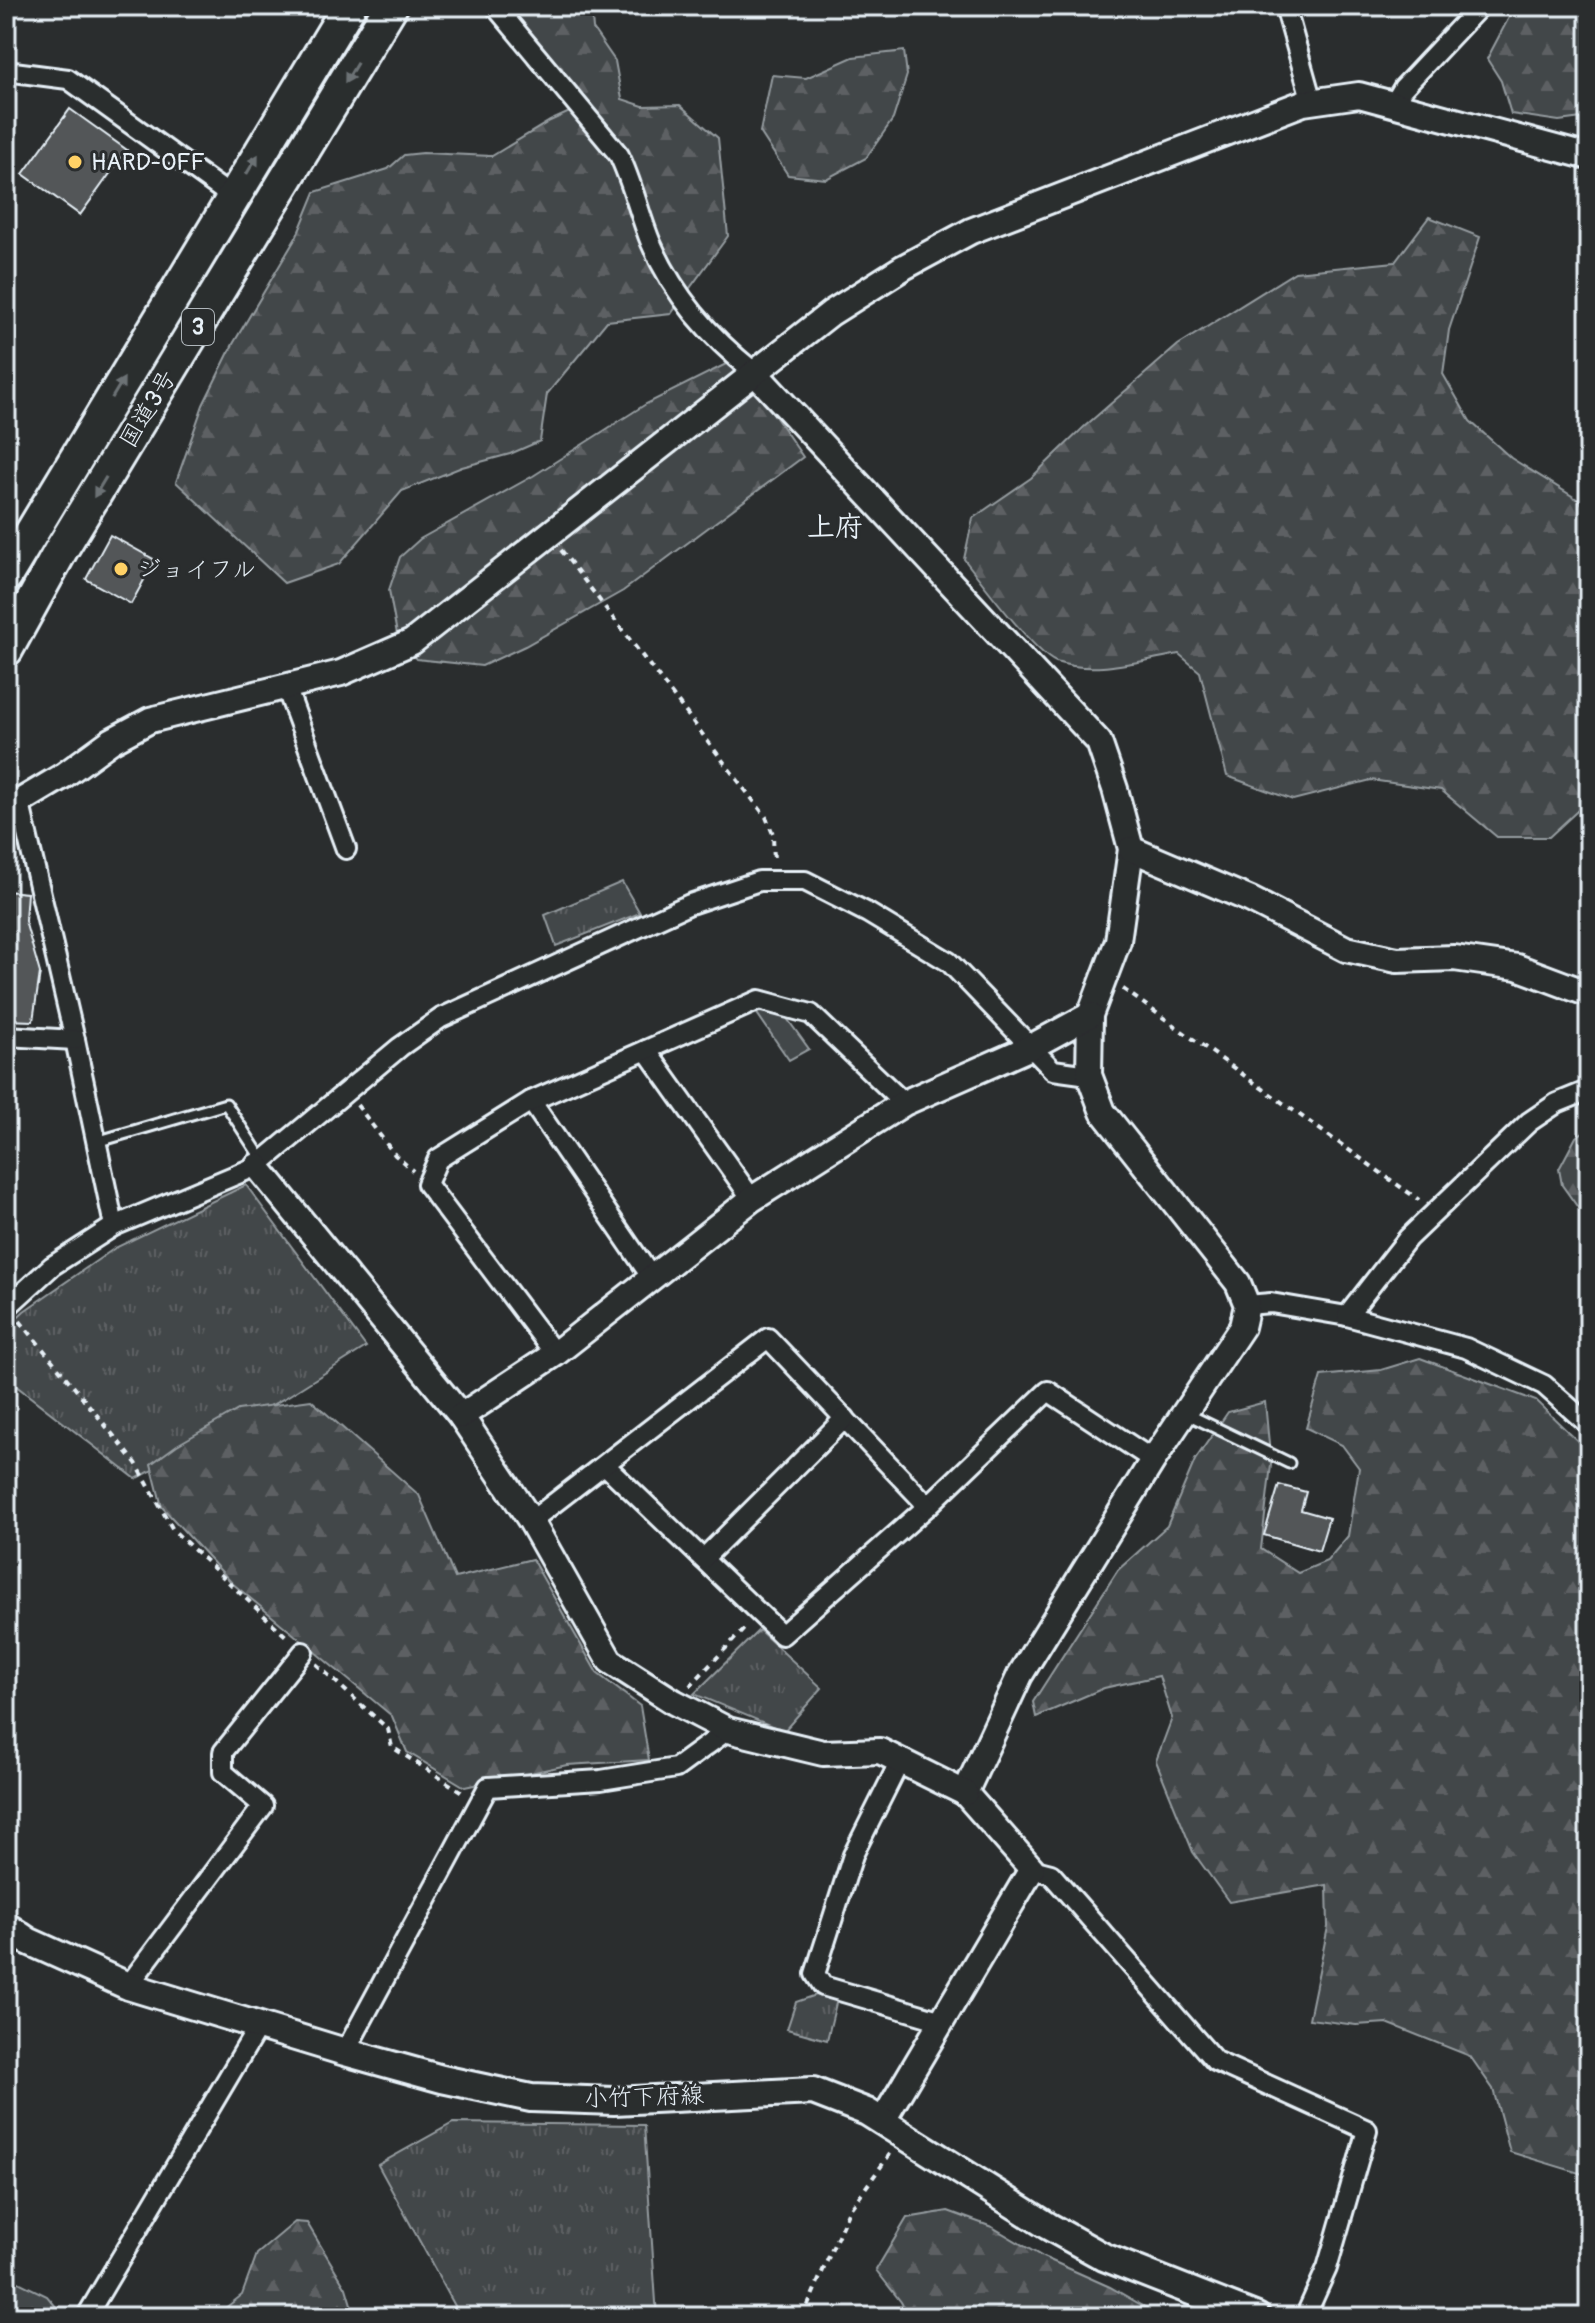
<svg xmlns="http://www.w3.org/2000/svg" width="1595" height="2323" viewBox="0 0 1595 2323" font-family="Pangolin,'Klee One',sans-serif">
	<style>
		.grass { fill: url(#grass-tufts); stroke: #959ca0; stroke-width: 2 }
		.forest { fill: url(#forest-firs); stroke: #959ca0; stroke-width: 2 }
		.building { fill: #535759; stroke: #e8f1f8; stroke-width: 2 }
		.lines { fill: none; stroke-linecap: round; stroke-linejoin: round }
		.service-casing { stroke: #e8f1f8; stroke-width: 15 }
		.minor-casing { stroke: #e8f1f8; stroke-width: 24 }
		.tertiary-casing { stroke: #e8f1f8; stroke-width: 30 }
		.secondary-casing { stroke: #e8f1f8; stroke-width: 32 }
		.trunk-casing { stroke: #e8f1f8; stroke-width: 38 }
		.path { stroke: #e8f1f8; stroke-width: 4; stroke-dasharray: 6 6; stroke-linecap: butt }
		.service { stroke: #2a2d2e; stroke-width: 9 }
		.minor { stroke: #2a2d2e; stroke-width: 18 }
		.tertiary { stroke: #2a2d2e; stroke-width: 24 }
		.secondary { stroke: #2a2d2e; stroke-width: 26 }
		.trunk { stroke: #2a2d2e; stroke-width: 32 }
		.oneway { fill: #6c7275 }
		.poi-dot { fill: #ffd166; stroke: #2a2d2e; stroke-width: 3 }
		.labels { text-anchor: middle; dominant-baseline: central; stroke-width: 6; stroke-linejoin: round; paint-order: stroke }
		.shield { fill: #2a2d2e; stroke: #afb6bb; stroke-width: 2 }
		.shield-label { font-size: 22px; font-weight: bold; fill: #e8f1f8 }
		.poi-label { font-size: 24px; fill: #e8f1f8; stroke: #2a2d2e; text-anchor: start }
		.street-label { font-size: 24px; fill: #e8f1f8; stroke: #2a2d2e }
		.quarter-label { font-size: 28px; font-weight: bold; fill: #e8f1f8; stroke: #2a2d2e }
	</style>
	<defs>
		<pattern id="grass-tufts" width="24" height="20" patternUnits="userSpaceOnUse" patternTransform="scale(2)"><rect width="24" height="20" fill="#424648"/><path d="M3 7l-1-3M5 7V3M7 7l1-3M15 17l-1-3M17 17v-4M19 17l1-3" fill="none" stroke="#5d6163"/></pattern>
		<pattern id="forest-firs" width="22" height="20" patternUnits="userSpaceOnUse" patternTransform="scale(2)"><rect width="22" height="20" fill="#424648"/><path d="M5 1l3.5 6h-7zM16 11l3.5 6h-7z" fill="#5d6163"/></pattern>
	</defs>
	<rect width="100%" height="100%" fill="#2a2d2e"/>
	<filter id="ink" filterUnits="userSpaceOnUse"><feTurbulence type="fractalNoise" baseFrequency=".0125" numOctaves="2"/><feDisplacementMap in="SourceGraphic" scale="16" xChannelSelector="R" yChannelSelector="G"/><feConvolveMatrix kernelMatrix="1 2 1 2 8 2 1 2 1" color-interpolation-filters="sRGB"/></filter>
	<g filter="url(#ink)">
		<g class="grass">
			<polygon points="622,882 640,913 556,946 545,915"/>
			<polygon points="756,1012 783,1013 809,1049 789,1060"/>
			<polygon points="246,1185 366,1347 285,1398 136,1479 6,1378 6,1328 24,1311 115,1248"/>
			<polygon points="759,1630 822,1688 784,1731 694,1694"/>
			<polygon points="819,1994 837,1999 827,2040 787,2029 796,2002"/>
			<polygon points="453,2123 644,2125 657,2317 461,2317 378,2165"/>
		</g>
		<g class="forest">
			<polygon points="502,6 591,6 593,29 615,61 622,99 643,106 680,105 718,138 728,236 671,314 607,321 547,394 540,441 510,454 462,467 402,491 339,564 284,583 176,482 203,405 233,344 297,236 315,192 388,169 404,155 423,153 492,156 550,121 572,111 562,68 522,40"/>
			<polygon points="1515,6 1589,6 1589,117 1559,121 1511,114 1501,81 1487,59"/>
			<polygon points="904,51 907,75 893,119 866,158 826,179 788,175 760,132 772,75 806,78 853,57"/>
			<path d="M1429,217l51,20 -31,93 -6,44 27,47 41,37 69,43 9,15v284l-40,37h-52l-56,-47 -70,-10 -78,20 -66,-24 -27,-104 -21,-18c-39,7 -84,21 -123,8 -21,-8 -76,-82 -92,-103l9,-41 58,-40 53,-51 94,-82 117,-73 100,-10z"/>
			<polygon points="736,359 803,457 623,591 525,646 482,666 416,659 397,634 389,590 400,557 420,539 533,476 646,404"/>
			<polygon points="1589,1128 1589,1223 1562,1185 1559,1169 1576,1137"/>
			<polygon points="1420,1358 1536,1401 1589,1452 1589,2176 1510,2152 1493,2089 1470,2056 1387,2023 1356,2025 1309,2019 1328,1927 1327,1885 1229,1902 1193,1852 1156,1761 1172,1718 1159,1676 1104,1688 1036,1717 1033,1702 1118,1570 1167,1526 1195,1460 1228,1412 1265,1402 1271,1465 1261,1549 1298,1573 1327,1561 1348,1536 1359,1468 1342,1445 1306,1428 1321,1376 1381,1370"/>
			<polygon points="311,1400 419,1495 455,1578 532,1559 597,1673 640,1706 649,1760 567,1765 465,1787 407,1752 392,1716 232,1583 162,1507 151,1464 177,1445 238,1410"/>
			<polygon points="948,2211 992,2227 1043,2257 1110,2287 1162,2317 909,2317 901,2302 876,2270 907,2218"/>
			<polygon points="295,2222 307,2223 346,2288 353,2311 347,2317 214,2317 242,2295 257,2254"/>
			<polygon points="6,2276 47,2296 57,2308 53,2317 6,2317"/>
		</g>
		<g class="building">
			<polygon points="70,109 127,150 80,215 23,174"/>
			<polygon points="110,535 155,560 131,604 86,579"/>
			<polygon points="6,891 27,893 25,921 40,973 33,1021 6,1020"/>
			<polygon points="1279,1485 1306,1492 1301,1510 1329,1518 1319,1551 1264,1535"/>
		</g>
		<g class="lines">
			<defs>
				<g id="service">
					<polyline points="96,1142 226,1104 263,1161"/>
					<polyline points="1185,1413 1289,1463"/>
				</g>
				<g id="minor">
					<path d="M495,6l124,149c14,29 20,59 32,88 23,53 58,93 103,129"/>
					<polyline points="1285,6 1312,102"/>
					<polyline points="6,71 68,79 232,197"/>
					<polyline points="1393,105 1403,88 1480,6"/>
					<polyline points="286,687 346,849"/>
					<polyline points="20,804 75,1040 114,1226"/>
					<polyline points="6,1036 75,1040"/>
					<polyline points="646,1050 752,1199"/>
					<polyline points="531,1101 652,1278"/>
					<polyline points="1247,1305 1271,1303 1347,1316 1466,1348 1544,1385 1589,1425"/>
					<polyline points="6,1308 52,1266 114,1226 257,1166 400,1047 441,1018 690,904 759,881 805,881 868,913 949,962 1053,1070 1089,1075"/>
					<polyline points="1347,1316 1408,1238 1529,1122 1557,1103 1589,1090"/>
					<polyline points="555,1354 427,1184 438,1159 531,1101 759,1000 811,1014 904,1103"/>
					<polyline points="605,1465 782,1635 928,1506 1048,1391 1153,1460"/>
					<polyline points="531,1521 768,1338 928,1506"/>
					<polyline points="703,1559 845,1418"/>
					<polyline points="900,1761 853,1855 815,1974 823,1986 942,2021"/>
					<polyline points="1032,1869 1051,1874 1215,2061 1367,2130 1327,2268 1305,2317"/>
					<polyline points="128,1986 263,1806 223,1772 223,1752 303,1652"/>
					<polyline points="345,2052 488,1787 601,1780 676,1768 728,1730"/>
					<polyline points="86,2317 258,2027"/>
				</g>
				<g id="tertiary">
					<polyline points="754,372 1099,742 1115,789 1131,849 1118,941 1090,1015 1089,1075 1103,1112 1238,1283 1247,1305 1242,1327 1153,1460 1020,1675 965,1793 1032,1869 882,2122"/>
					<polyline points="6,810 63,776 111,741 150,720 341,673 412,642 831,313 904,267 971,231 1303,103 1359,95 1589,157"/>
					<polyline points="1131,849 1251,900 1346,949 1397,960 1454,958 1517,967 1589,994"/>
					<polyline points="257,1166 461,1416 531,1521 610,1661 674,1702 728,1730 823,1753 880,1751 965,1793"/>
					<polyline points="461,1416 555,1354 752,1199 904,1103 1031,1047 1090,1015"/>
				</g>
				<polyline id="secondary" points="6,1926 28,1941 128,1986 345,2052 442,2079 531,2098 614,2101 813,2091 867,2112 1048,2226 1104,2257 1257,2317"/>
				<g id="trunk">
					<polyline points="6,575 349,6"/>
					<polyline points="6,650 61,550 391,6"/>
				</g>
			</defs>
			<use href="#service" class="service-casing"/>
			<use href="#minor" class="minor-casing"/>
			<use href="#tertiary" class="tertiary-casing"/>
			<use href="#secondary" class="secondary-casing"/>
			<use href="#trunk" class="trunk-casing"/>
			<g class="path">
				<polyline points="561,550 766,817 773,834 774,863"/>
				<polyline points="1123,989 1419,1200"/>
				<polyline points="357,1105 395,1155 413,1171"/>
				<polyline points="20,1321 136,1463 173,1530 289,1639"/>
				<polyline points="316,1664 388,1729 392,1747 462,1792"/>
				<polyline points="690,1686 747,1626"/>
				<polyline points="803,2317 848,2212 890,2154"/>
			</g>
			<use href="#service" class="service"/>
			<use href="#minor" class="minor"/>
			<use href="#tertiary" class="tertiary"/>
			<use href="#secondary" class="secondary"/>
			<use href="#trunk" class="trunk"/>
		</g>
		<defs><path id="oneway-solid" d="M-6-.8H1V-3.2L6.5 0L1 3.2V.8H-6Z" transform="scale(2)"/></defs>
		<g class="oneway">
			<use href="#oneway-solid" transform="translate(351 73) rotate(121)"/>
			<use href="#oneway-solid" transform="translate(252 165) rotate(-59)"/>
			<use href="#oneway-solid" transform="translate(118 388) rotate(-59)"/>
			<use href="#oneway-solid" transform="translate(100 487) rotate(121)"/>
		</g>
	</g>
	<g class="poi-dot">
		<circle cx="75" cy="162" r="8"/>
		<circle cx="121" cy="569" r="8"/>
	</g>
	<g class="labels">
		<rect class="shield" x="182" y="309" width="32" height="36" rx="6"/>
		<g class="shield-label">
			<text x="198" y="327">3</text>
		</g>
		<g class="poi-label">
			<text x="91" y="162">HARD-OFF</text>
			<text x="137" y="569">ジョイフル</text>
		</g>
		<g class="street-label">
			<text transform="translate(148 409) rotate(-59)">国道3号</text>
			<text transform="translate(644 2097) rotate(-2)">小竹下府線</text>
		</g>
		<g class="quarter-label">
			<text x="835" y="527">上府</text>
		</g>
	</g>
	<rect width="1595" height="2323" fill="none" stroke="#2a2d2e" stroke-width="32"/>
	<rect x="16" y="16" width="1563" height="2291" fill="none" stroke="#e8f1f8" stroke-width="3" filter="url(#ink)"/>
</svg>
